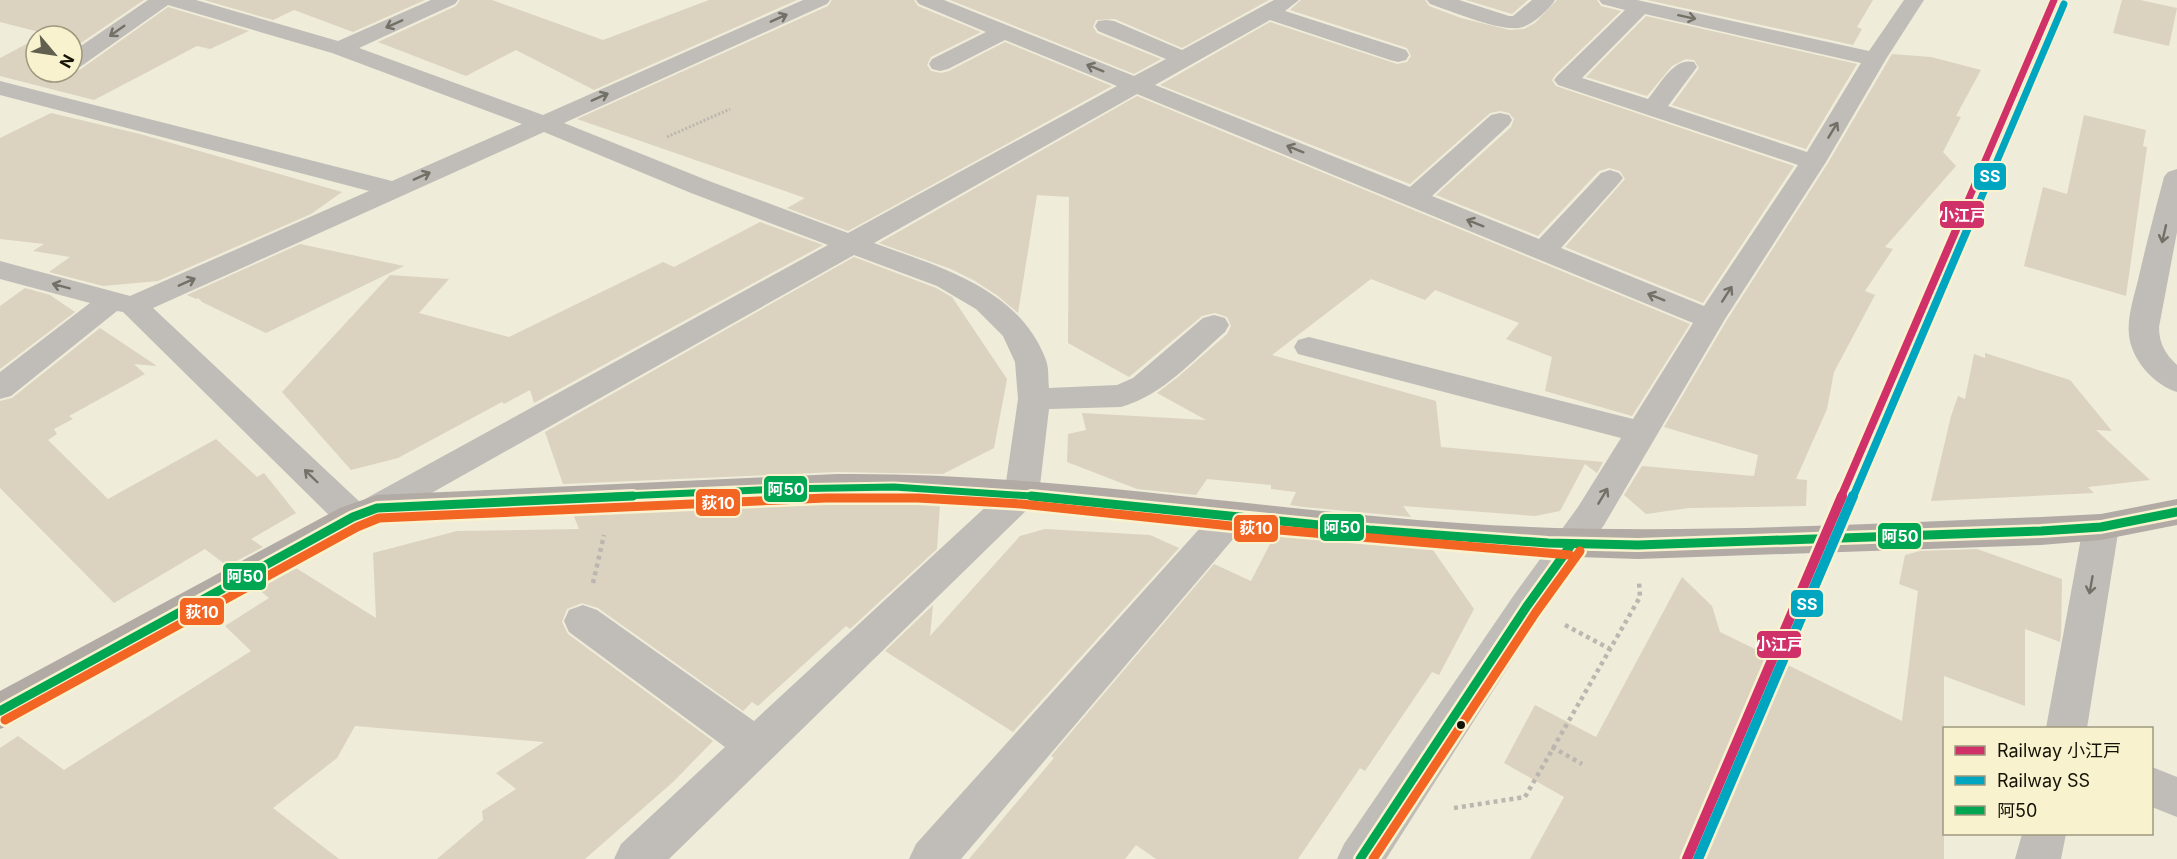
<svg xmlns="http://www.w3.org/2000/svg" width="2177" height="859" viewBox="0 0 2177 859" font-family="Inter,'Noto Sans JP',sans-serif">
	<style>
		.building { fill: #dbd2c0 }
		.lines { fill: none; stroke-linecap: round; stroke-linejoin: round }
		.path-far1 { stroke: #bbb6af; stroke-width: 3; stroke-dasharray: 2 2; stroke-linecap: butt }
		.path { stroke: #bbb6af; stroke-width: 4.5; stroke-dasharray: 4 4; stroke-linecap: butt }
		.minor { fill: #c0bcb7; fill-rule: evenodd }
		.major { fill: #b1aaa5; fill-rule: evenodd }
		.bus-1-far1-casing { stroke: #f9f2cf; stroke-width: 11 }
		.bus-1-casing { stroke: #f9f2cf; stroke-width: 14 }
		.bus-2-casing { stroke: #f9f2cf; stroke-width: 14 }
		.bus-1-far1 { stroke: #00a651; stroke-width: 7 }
		.bus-1 { stroke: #00a651; stroke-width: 9 }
		.bus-2 { stroke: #f26522; stroke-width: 9 }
		.rail-1-far2-casing { stroke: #f9f2cf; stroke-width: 10 }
		.rail-1-far1-casing { stroke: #f9f2cf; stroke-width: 13 }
		.rail-1-casing { stroke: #f9f2cf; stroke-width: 15 }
		.rail-2-far2-casing { stroke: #f9f2cf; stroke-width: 10 }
		.rail-2-far1-casing { stroke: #f9f2cf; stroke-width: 13 }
		.rail-2-casing { stroke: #f9f2cf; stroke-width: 15 }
		.rail-1-far2 { stroke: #d13169; stroke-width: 7 }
		.rail-1-far1 { stroke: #d13169; stroke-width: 8 }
		.rail-1 { stroke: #d13169; stroke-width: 10 }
		.rail-2-far2 { stroke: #00a6bf; stroke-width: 7 }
		.rail-2-far1 { stroke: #00a6bf; stroke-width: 8 }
		.rail-2 { stroke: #00a6bf; stroke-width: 10 }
		.oneway { stroke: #737068 }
		.bus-dot { fill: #151307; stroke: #f9f2cf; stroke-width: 2 }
		.line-badge { stroke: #f9f2cf; stroke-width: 2 }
		.badge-label { font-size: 16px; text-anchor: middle; font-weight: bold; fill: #fff }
	</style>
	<rect width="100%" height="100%" fill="#efecd9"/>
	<g class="building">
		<polygon points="0,0 144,0 72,49 72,36 43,36 47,34 0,22"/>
		<polygon points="204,0 425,0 353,32 294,10 273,20"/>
		<polygon points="460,0 492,0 603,40 709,0 797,0 594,90 516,50 466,76 378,42 456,6"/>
		<polygon points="832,0 914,0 918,6 981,32 931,57 927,65 931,71 941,73 949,71 1005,42 1112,86 848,231 787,208 805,198 577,119 828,6"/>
		<polygon points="950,0 1269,0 1182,48 1115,19 1096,20 1093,27 1097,33 1161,59 1134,74"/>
		<polygon points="1301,0 1425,0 1429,6 1461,18 1510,30 1524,29 1535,23 1557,0 1597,0 1601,6 1621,11 1556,74 1552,80 1556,86 1794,166 1703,303 1565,247 1625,179 1620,171 1609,168 1599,171 1538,236 1436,195 1511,127 1514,119 1509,113 1500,111 1490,113 1410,184 1160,85 1270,22 1397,64 1407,62 1411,56 1407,48 1290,10"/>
		<polygon points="1466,0 1528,0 1512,14"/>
		<polygon points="1647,0 1873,0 1857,27 1862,29 1853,45"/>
		<polygon points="2122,0 2140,0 2177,8 2169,46 2113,33"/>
		<polygon points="168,7 249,31 210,49 197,46 94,100 0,76 0,58 36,39 36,72 72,72 81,69"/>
		<polygon points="1646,16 1857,64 1806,149 1672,105 1699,68 1694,60 1686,59 1672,66 1647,96 1586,77"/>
		<polygon points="1892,54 1931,57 1981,70 1956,116 1961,117 1943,152 1956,166 1885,247 1893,249 1865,291 1875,295 1834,372 1827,409 1796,479 1807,480 1806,506 1689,508 1646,514 1624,495 1642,466 1754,476 1758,455 1664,427 1727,320 1828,163"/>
		<polygon points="1137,96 1690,324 1632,416 1545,391 1552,357 1506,339 1519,323 1435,290 1425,300 1371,279 1272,355 1436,401 1441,447 1603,462 1597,473 1585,464 1560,511 1535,516 1403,506 1411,517 1304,507 1290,505 1296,492 1271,489 1271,485 1207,479 1196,495 1137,489 1067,462 1068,434 1086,430 1082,413 1206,420 1157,393 1178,377 1227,334 1231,326 1227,317 1215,313 1202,316 1129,377 1068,343 1069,197 1037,195 1018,313 998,296 975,281 951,269 879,243"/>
		<polygon points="51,113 140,134 342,192 311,214 158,281 103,286 49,272 70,257 33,251 44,244 0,239 0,138"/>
		<polygon points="2084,115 2146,130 2143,146 2147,147 2126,296 2024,266 2043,187 2067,194"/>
		<polygon points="760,222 823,245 534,403 530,390 504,404 502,402 398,458 351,470 282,392 390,275 449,279 419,313 509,337 663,262 674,267"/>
		<polygon points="300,244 404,266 266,333 202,302 198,298 196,299 187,295"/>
		<polygon points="854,257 936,288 952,297 1007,379 994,448 943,474 837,472 563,484 545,432"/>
		<polygon points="25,288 50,295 75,312 0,369 0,306"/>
		<polygon points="100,328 157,366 134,364 145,374 69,416 73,419 54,429 57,434 48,440 108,499 216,439 257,477 264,473 296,513 251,539 263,547 227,566 205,549 114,603 0,488 0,401 12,398"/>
		<polygon points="1985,353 2070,380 2112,431 2096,430 2150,480 2088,487 2094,493 1931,501 1951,416 1958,396 1965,399 1974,354 1985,358"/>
		<polygon points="894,502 940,505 937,549 850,629 846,626 758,706 752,702 743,711 598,608 582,603 567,609 562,622 568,634 713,741 673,782 585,859 437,859 483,820 482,811 516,789 496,773 544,742 355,726 337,758 273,808 339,859 0,859 0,748 18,736 64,770 251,651 225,626 269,598 258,589 296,568 376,618 373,553 457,531 579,529 573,514 780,503"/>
		<polygon points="1045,529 1150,535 1179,548 1013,732 885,651 933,605 930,636 1020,536"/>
		<polygon points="1274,536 1433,550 1474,609 1439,675 1432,672 1365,771 1360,768 1298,859 1156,859 1136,845 1125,859 969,859 1054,758 1051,756 1214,564 1251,581"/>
		<polygon points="1977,549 2062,579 2061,636 2060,642 2025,629 2025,706 1944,676 1944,859 1530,859 1564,797 1504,763 1535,705 1596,737 1682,577 1712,606 1720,632 1902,721 1918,591 1899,584 1905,555 1920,551"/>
	</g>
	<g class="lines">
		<polyline class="path-far1" points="667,137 730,109"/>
		<g class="path">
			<polyline points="593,583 604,535"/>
			<polyline points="1565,625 1610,649"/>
			<polyline points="1552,747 1582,764"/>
			<polyline points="1454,808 1525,797 1640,597 1639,582"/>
		</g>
		<g class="minor">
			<path d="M148,0h48l142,41 93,-41h27l-3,4 -96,44 184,67 260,-115h27l-3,4 -263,119 145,58 139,52 269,-147 -112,-46 -57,29 -8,2 -8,-2 -3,-5 3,-5 54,-27 -67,-28 -3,-4h28l190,76 32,-17 -68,-28 -3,-5 3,-5 8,-1 8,1 68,29 92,-50h25l-14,11 121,39 3,5 -3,5 -8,2 -8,-2 -120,-40 -115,65 255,102 81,-72 9,-2 9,2 3,5 -3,5 -77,71 107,43 62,-66 9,-3 9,3 4,5 -4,5 -58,65 143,58 94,-141 -240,-80 -4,-5 4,-5 67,-65 -23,-6 -3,-4h38l232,51 35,-51h20l-38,59 -60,103 -101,157 -121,206 -64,92 -154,242h-49l7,-15 170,-249 64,-88 43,-69 -323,-84 -4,-7 4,-7 11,-3 324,82 60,-96 -556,-229 -263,149c65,24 145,45 172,117 3,8 2,19 3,28l68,-3 16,-7 70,-60 11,-3 11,3 4,7 -4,7c-32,28 -62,63 -104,75l-72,2 -10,85 -5,9 -365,356h-55l7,-15 104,-97 -156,-115 -5,-11 5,-11 14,-5 14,5 157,111 251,-232 13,-90 -3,-37 -12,-26 -27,-27 -39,-23 -83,-31 -465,262 -12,4 -7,-2 -4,7 -13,4 -13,-4 -217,-214 -6,-1 -106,85 -11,3v-27l90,-69 -90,-24v-18l130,35 239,-105 -369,-96v-14l392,100 130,-57 -190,-71 -164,-48 -88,62 -8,2v-17zM1645,14l216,49 -54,89 -139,-46 29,-39 -3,-5c-21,-5 -34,23 -46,37l-66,-21zM544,132l147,61 137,52 -463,254 -3,5 -209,-196z"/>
			<path d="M1427,0h32l50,16h4l19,-16h23c-6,10 -24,26 -36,28 -21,3 -68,-17 -89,-24z"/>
			<path d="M2177,169v63l-18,95c0,16 6,27 18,38v27c-23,-7 -46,-33 -48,-57 -2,-18 5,-38 9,-55 8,-35 17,-69 26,-103l4,-5z"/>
			<polygon points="1232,503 1245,507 1250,516 1245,525 961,859 909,859 916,844 1219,507"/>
			<polygon points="2101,514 2114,517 2119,527 2087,728 2046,728 2083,527 2088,517"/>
			<polygon points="2152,767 2177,777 2177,817 2152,807"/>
			<polygon points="2022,834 2066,834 2061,859 2015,859"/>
		</g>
		<path class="major" d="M837,474c208,-2 415,35 622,49 194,14 388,1 582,-6l60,-3 76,-15v26l-76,15 -60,5 -403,14 -90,-3 -179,-13 -357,-36 -118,-7 -114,1 -400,20 -14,5 -352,197 -14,6v-38l340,-183 37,-13z"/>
		<defs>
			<polyline id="bus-1-far1" points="601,497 780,489 894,487 1046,497"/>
			<g id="bus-1">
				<polyline points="1031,496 1369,530 1548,543 1638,545 2041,531 2101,527 2177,512"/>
				<polyline points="0,711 353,517 377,508 633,496"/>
				<polyline points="1360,859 1527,606 1571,545"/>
			</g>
			<g id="bus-2">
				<polyline points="5,720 357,527 379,518 826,498 918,498 1021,504 1231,526 1570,555"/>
				<polyline points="1373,859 1536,612 1580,551"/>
			</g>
		</defs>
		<use href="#bus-1-far1" class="bus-1-far1-casing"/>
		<use href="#bus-1" class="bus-1-casing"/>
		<use href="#bus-2" class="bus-2-casing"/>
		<use href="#bus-1-far1" class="bus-1-far1"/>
		<use href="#bus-1" class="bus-1"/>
		<use href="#bus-2" class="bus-2"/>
		<defs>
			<polyline id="rail-1-far2" points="1961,217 2054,0"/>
			<polyline id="rail-1-far1" points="1841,497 1962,216"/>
			<polyline id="rail-1" points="1687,859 1842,496"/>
			<polyline id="rail-2-far2" points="1973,217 2064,4"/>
			<polyline id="rail-2-far1" points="1853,497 1973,216"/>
			<polyline id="rail-2" points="1698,859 1853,496"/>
		</defs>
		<use href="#rail-1-far2" class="rail-1-far2-casing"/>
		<use href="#rail-1-far1" class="rail-1-far1-casing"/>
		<use href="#rail-1" class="rail-1-casing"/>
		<use href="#rail-2-far2" class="rail-2-far2-casing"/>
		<use href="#rail-2-far1" class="rail-2-far1-casing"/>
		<use href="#rail-2" class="rail-2-casing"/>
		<use href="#rail-1-far2" class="rail-1-far2"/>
		<use href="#rail-1-far1" class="rail-1-far1"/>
		<use href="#rail-1" class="rail-1"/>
		<use href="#rail-2-far2" class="rail-2-far2"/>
		<use href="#rail-2-far1" class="rail-2-far1"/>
		<use href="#rail-2" class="rail-2"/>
	</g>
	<defs><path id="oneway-shaft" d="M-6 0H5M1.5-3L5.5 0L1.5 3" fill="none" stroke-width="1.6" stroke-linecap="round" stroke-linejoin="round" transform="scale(1.5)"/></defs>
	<g class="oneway">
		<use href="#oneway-shaft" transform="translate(1687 17) rotate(12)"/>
		<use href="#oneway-shaft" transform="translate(779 18) rotate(-24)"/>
		<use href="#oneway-shaft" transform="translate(394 24) rotate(156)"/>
		<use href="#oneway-shaft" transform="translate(117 31) rotate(145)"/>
		<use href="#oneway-shaft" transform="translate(1095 68) rotate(-158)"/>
		<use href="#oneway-shaft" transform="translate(600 97) rotate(-24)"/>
		<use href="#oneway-shaft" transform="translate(1833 130) rotate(-59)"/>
		<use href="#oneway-shaft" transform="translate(1295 149) rotate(-158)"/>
		<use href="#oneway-shaft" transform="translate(422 176) rotate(-24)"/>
		<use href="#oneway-shaft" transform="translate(1475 223) rotate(-158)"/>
		<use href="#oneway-shaft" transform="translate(2164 234) rotate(103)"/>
		<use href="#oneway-shaft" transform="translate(187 282) rotate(-24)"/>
		<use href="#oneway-shaft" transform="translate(61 286) rotate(-165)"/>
		<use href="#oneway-shaft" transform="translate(1727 294) rotate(-57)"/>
		<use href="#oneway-shaft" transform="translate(1656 297) rotate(-158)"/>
		<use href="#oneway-shaft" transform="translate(311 476) rotate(-136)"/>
		<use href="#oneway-shaft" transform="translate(1603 496) rotate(-59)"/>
		<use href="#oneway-shaft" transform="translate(2091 585) rotate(100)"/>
	</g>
	<circle class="bus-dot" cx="1461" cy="725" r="5"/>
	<g class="line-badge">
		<rect x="1973" y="162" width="34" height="29" rx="6" fill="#00a6bf"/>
		<rect x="1939" y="200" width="46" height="29" rx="6" fill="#d13169"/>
		<rect x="763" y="475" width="45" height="28" rx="6" fill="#00a651"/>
		<rect x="695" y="488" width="46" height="29" rx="6" fill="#f26522"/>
		<rect x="1319" y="513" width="46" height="29" rx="6" fill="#00a651"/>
		<rect x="1233" y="514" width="46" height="29" rx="6" fill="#f26522"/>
		<rect x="1877" y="522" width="45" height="28" rx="6" fill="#00a651"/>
		<rect x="222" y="562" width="45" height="29" rx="6" fill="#00a651"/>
		<rect x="1790" y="589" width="34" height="29" rx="6" fill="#00a6bf"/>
		<rect x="179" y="597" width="46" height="29" rx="6" fill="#f26522"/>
		<rect x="1756" y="630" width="46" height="29" rx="6" fill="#d13169"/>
	</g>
	<g class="badge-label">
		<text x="1990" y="182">SS</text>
		<text x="1962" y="221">小江戸</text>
		<text x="786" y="495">阿50</text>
		<text x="718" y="509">荻10</text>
		<text x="1342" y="533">阿50</text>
		<text x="1256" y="534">荻10</text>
		<text x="1900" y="542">阿50</text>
		<text x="245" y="582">阿50</text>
		<text x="1807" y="610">SS</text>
		<text x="202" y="618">荻10</text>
		<text x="1779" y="650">小江戸</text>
	</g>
	<rect x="1943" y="727" width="210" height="108" fill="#f9f2cf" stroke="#9e997f" stroke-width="1.5"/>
	<rect x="1955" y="746" width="30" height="9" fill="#d13169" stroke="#9e997f" stroke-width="1.5"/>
	<text x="1997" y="757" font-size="18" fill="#151307">Railway 小江戸</text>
	<rect x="1955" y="776" width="30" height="9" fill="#00a6bf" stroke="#9e997f" stroke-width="1.5"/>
	<text x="1997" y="787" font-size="18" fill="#151307">Railway SS</text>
	<rect x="1955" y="806" width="30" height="9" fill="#00a651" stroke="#9e997f" stroke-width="1.5"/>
	<text x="1997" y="817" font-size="18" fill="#151307">阿50</text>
	<g transform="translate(54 54) rotate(119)"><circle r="28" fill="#f9f2cf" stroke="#9e997f" stroke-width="1.5"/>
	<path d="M0-4.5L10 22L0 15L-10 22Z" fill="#615f50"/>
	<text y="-9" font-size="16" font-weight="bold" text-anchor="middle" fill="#151307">N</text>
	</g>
</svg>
